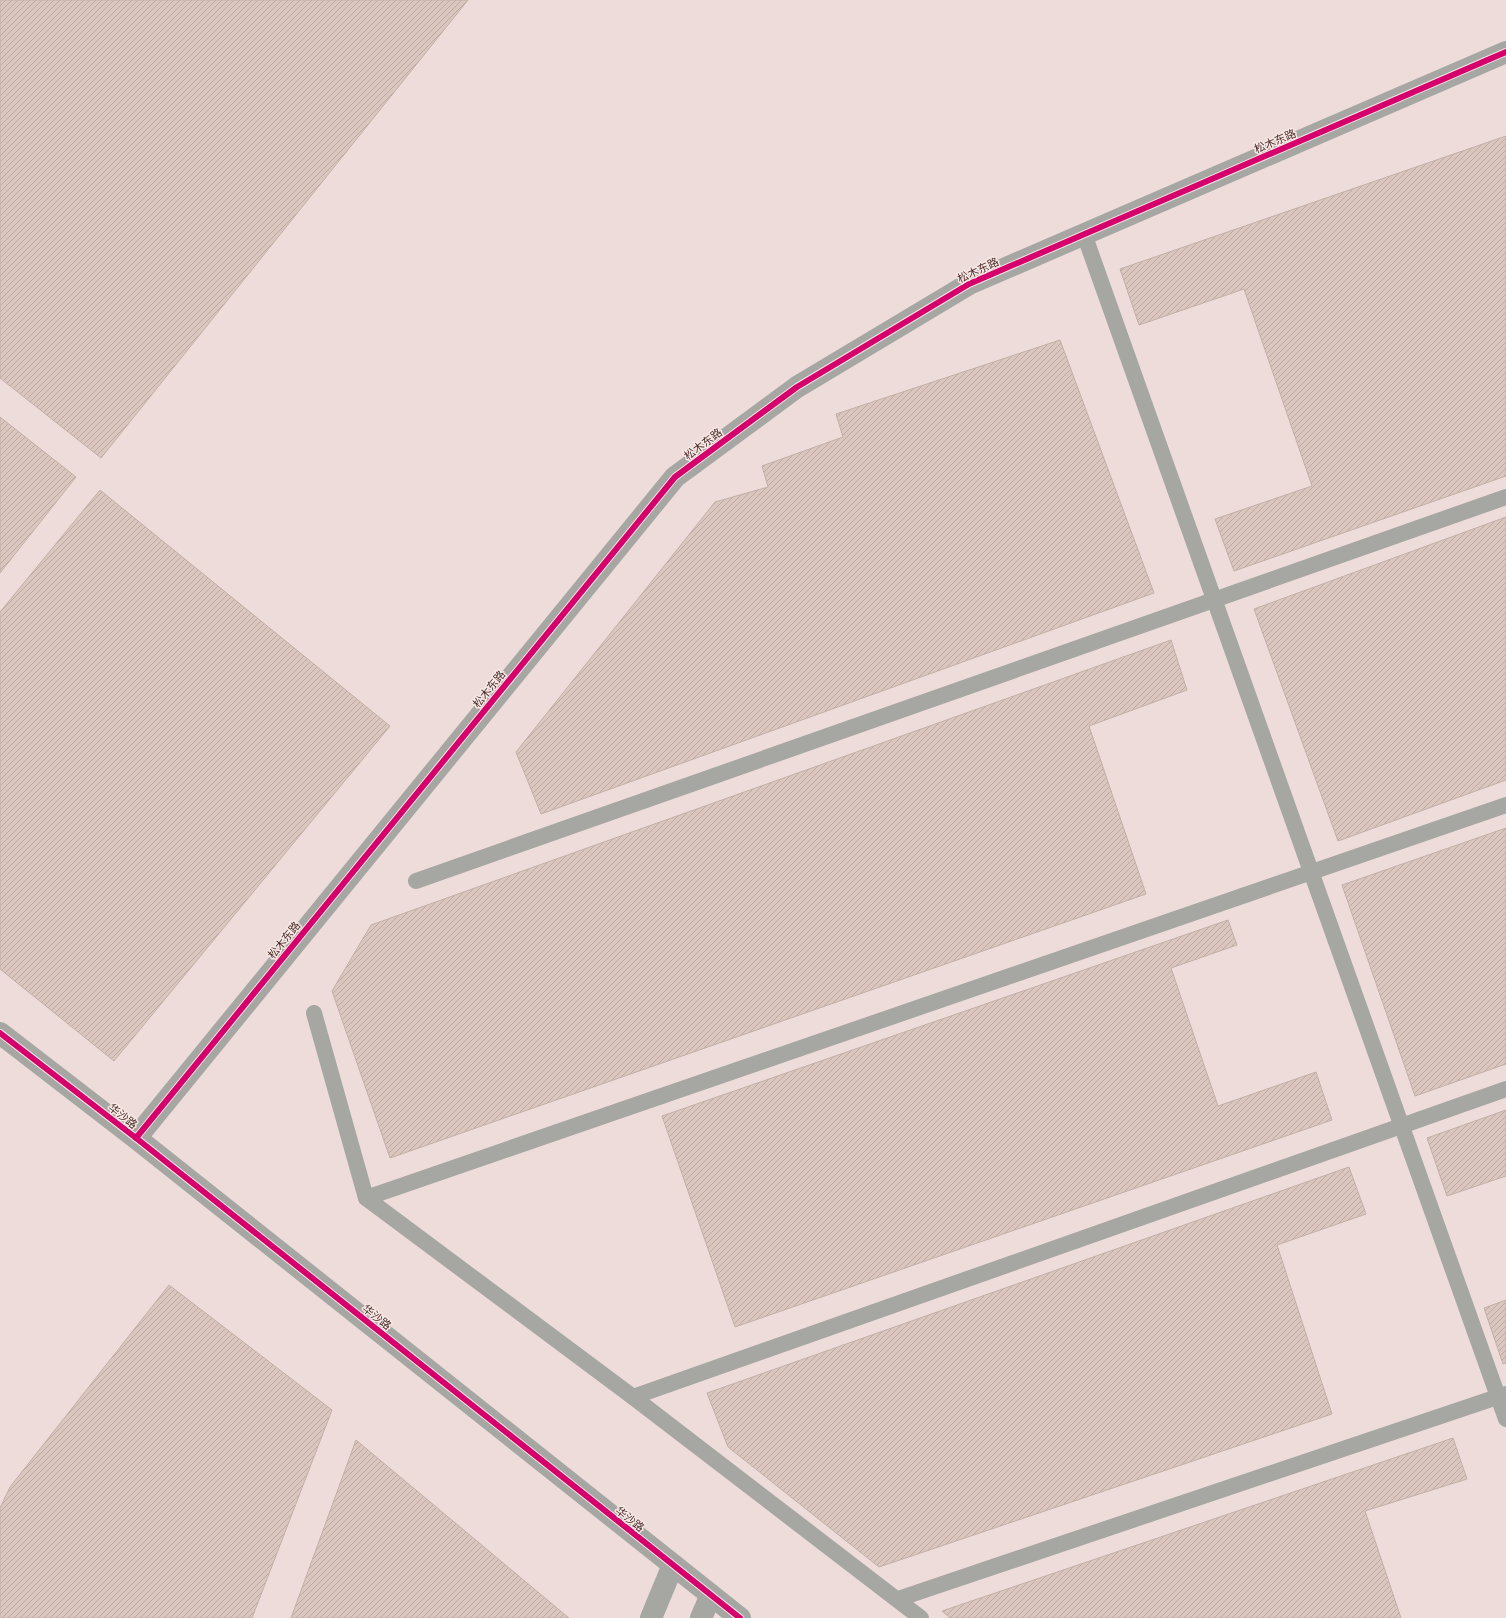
<svg xmlns="http://www.w3.org/2000/svg" width="1506" height="1618" viewBox="0 0 1506 1618" font-family="Helvetica,'Noto Sans SC',sans-serif">
	<style>
		.building { fill: url(#building-hatch); stroke: #c2afa7 }
		.lines { fill: none; stroke-linecap: round; stroke-linejoin: round }
		.lane { stroke: #a6a7a2; stroke-width: 16 }
		.street { stroke: #a6a7a2; stroke-width: 22 }
		.cycleway-casing { stroke: #f7e7e4; stroke-width: 8 }
		.cycleway { stroke: #d6006c; stroke-width: 6 }
		.labels { text-anchor: middle; dominant-baseline: central; stroke-width: 3; stroke-linejoin: round; paint-order: stroke }
		.street-label { font-size: 11px; fill: #4a2d29; stroke: #f7e7e4 }
	</style>
	<defs>
		<pattern id="building-hatch" width="6" height="6" patternUnits="userSpaceOnUse"><rect width="6" height="6" fill="#dac6be"/><path d="M-1 1l2-2M0 6l6-6M5 7l2-2" fill="none" stroke="#bdaaa3"/></pattern>
	</defs>
	<rect width="100%" height="100%" fill="#eddcd9"/>
	<g class="building">
		<polygon points="0,0 468,0 101,458 0,378"/>
		<polygon points="1506,136 1506,476 1234,571 1215,519 1312,486 1244,289 1139,325 1120,269"/>
		<polygon points="1060,340 1154,593 541,814 516,752 715,502 768,487 762,466 843,437 836,414"/>
		<polygon points="0,417 76,477 0,573"/>
		<polygon points="100,490 390,726 114,1061 0,969 0,612"/>
		<polygon points="1506,517 1506,780 1338,841 1254,609"/>
		<polygon points="1171,640 1187,690 1089,726 1146,894 390,1158 332,991 371,925"/>
		<polygon points="1506,828 1506,1064 1415,1096 1342,885"/>
		<polygon points="1228,920 1237,945 1171,968 1218,1106 1316,1072 1332,1120 735,1327 662,1116"/>
		<polygon points="1506,1110 1506,1176 1447,1196 1427,1138"/>
		<polygon points="1349,1167 1366,1214 1277,1245 1332,1414 879,1567 728,1447 707,1393"/>
		<polygon points="169,1285 332,1410 252,1618 0,1618 0,1508 10,1487"/>
		<polygon points="1506,1300 1506,1363 1503,1364 1484,1308"/>
		<polygon points="1453,1438 1467,1479 1365,1511 1401,1618 950,1618 942,1611"/>
		<polygon points="356,1440 569,1618 291,1618"/>
	</g>
	<g class="lines">
		<g class="lane">
			<polyline points="1084,234 1506,1419"/>
			<polyline points="416,881 1506,497"/>
			<polyline points="314,1013 366,1198 633,1397 921,1618"/>
			<polyline points="366,1198 1506,805"/>
			<polyline points="633,1397 1506,1089"/>
			<polyline points="898,1599 1506,1394"/>
		</g>
		<g class="street">
			<polyline points="0,1033 136,1138 740,1618"/>
			<polyline points="136,1138 675,477 797,387 969,284 1506,52"/>
			<polyline points="651,1618 673,1565"/>
			<polyline points="701,1618 711,1595"/>
		</g>
		<defs>
			<g id="cycleway">
				<polyline points="0,1033 136,1138 740,1618"/>
				<polyline points="136,1138 675,477 797,387 969,284 1506,52"/>
			</g>
		</defs>
		<use href="#cycleway" class="cycleway-casing"/>
		<use href="#cycleway" class="cycleway"/>
	</g>
	<g class="labels">
		<g class="street-label">
			<text transform="translate(1275 141) rotate(-23)">松木东路</text>
			<text transform="translate(978 270) rotate(-25)">松木东路</text>
			<text transform="translate(703 444) rotate(-37)">松木东路</text>
			<text transform="translate(489 689) rotate(-51)">松木东路</text>
			<text transform="translate(284 940) rotate(-51)">松木东路</text>
			<text transform="translate(123 1116) rotate(38)">华沙路</text>
			<text transform="translate(377 1317) rotate(38)">华沙路</text>
			<text transform="translate(630 1519) rotate(38)">华沙路</text>
		</g>
	</g>
</svg>
